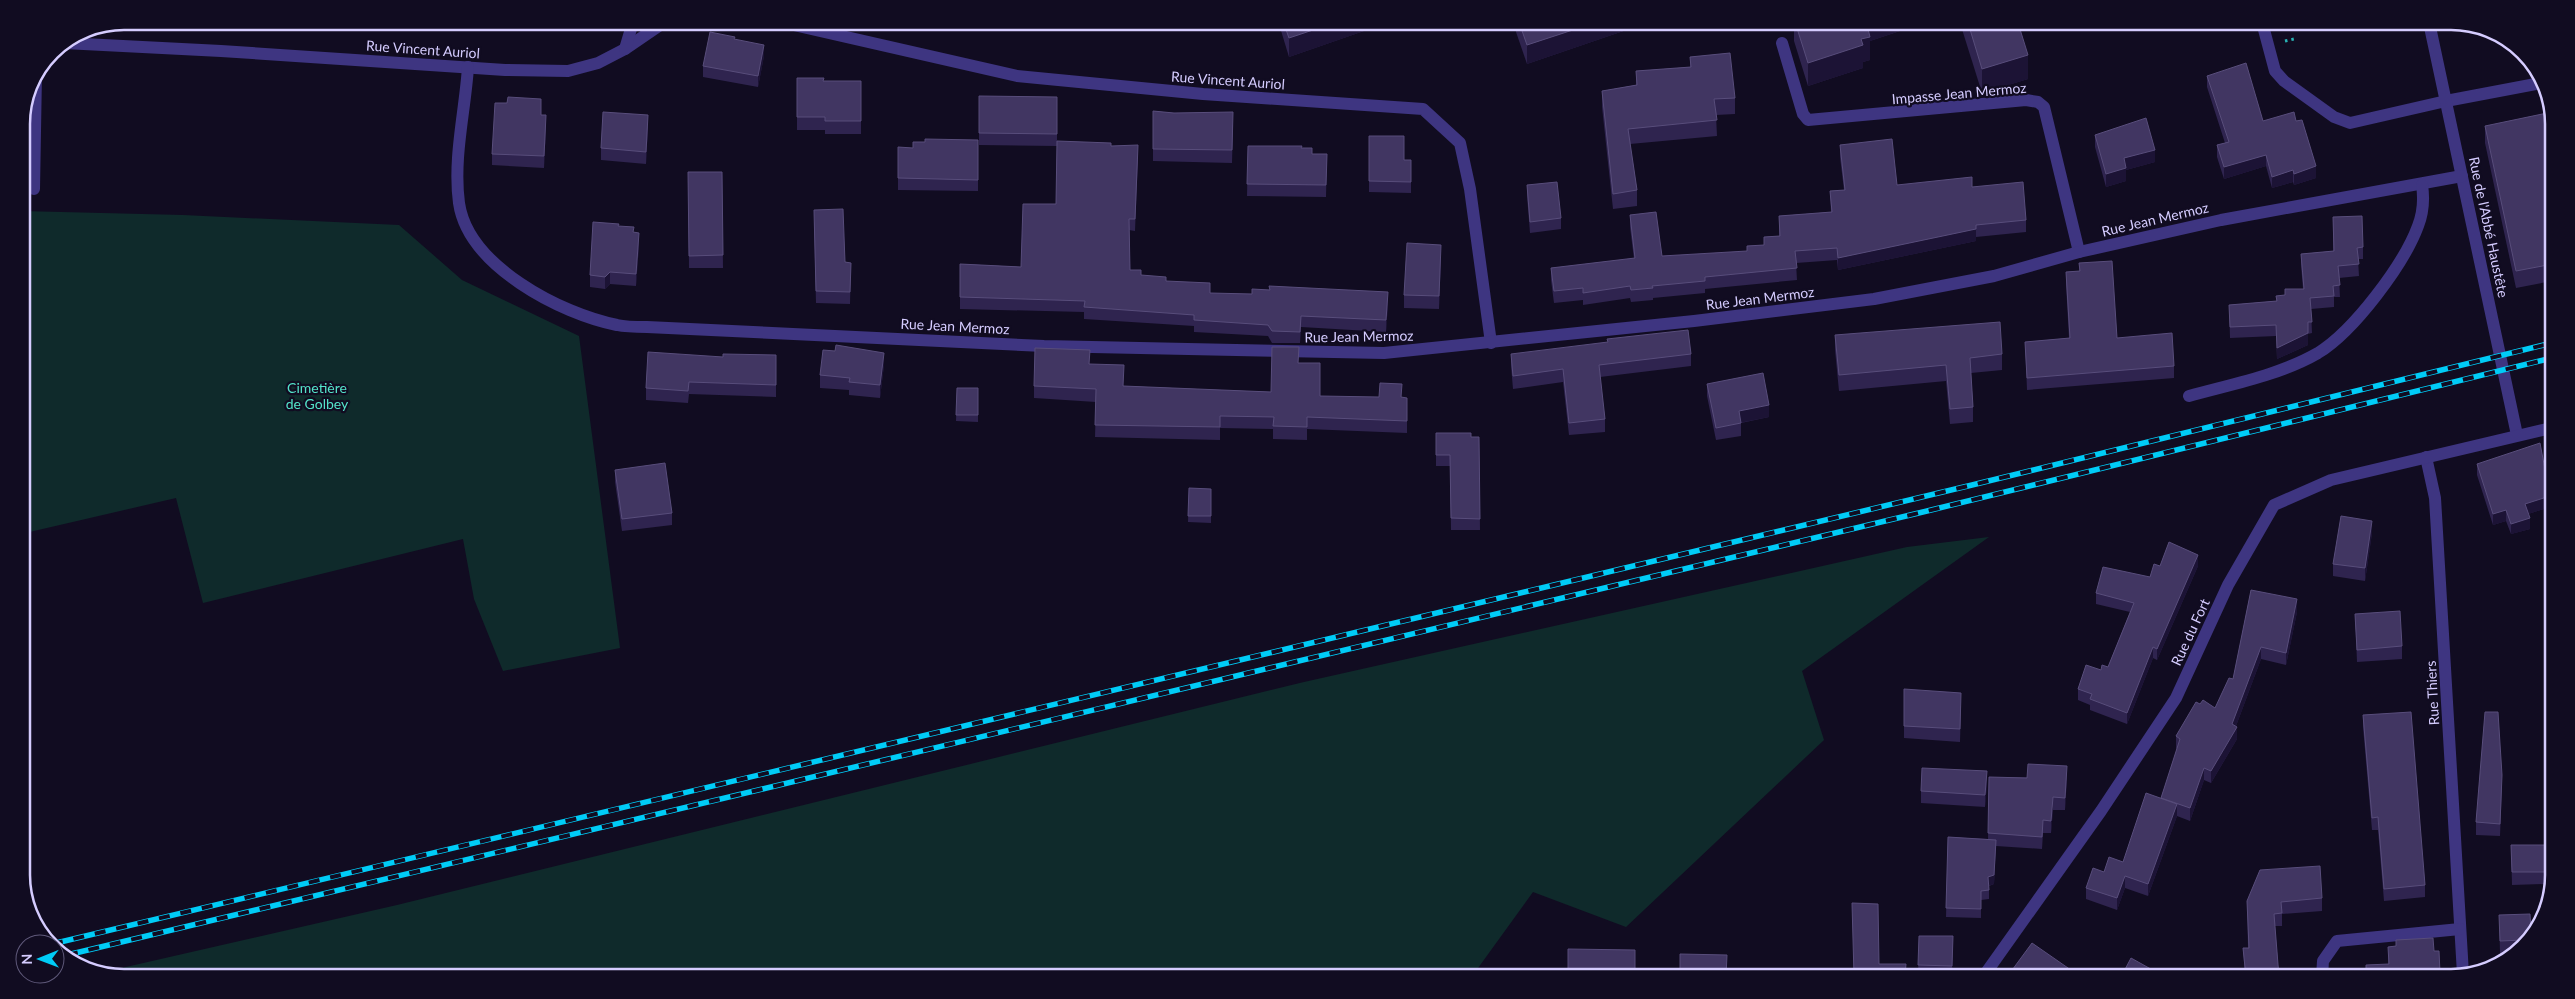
<svg xmlns="http://www.w3.org/2000/svg" width="2575" height="999" viewBox="0 0 2575 999" font-family="Lato,sans-serif">
	<style>
		.green { fill: #0f2a2b }
		.lines { fill: none; stroke-linecap: round; stroke-linejoin: round }
		.path { stroke: #29b4b5; stroke-width: 3; stroke-dasharray: 2.5 4; stroke-linecap: butt }
		.service { stroke: #3e3581; stroke-width: 12 }
		.minor { stroke: #3e3581; stroke-width: 12 }
		.rail-casing { stroke: #00ccf7; stroke-width: 5.5 }
		.rail { stroke: #110c21; stroke-width: 4; stroke-dasharray: 11; stroke-linecap: butt }
		.wall { fill: #2f244f }
		.shaded-wall { fill: #1c1335 }
		.building { fill: #413662; stroke: #584d7b }
		.labels { text-anchor: middle; dominant-baseline: central; stroke-width: 4.5; stroke-linejoin: round; paint-order: stroke }
		.street-label { font-size: 14px; fill: #d5ccff; stroke: #110c21 }
		.park-label { font-size: 14px; fill: #54e3ca; stroke: #110c21 }
		.rim { fill: none; stroke: #d5ccff; stroke-width: 2.5 }
	</style>
	<rect width="100%" height="100%" fill="#110c21"/>
	<g class="green">
		<polygon points="21,211 183,215 399,225 462,280 579,336 620,648 503,671 474,599 463,539 203,603 176,498 21,534"/>
		<polygon points="1989,537 1802,671 1824,740 1626,927 1533,892 1473,975 104,972 397,905 1304,682 1907,547"/>
	</g>
	<g class="lines">
		<polyline class="path" points="2285,41 2294,39"/>
		<polyline class="service" points="21,154 34,154"/>
		<g class="minor">
			<polyline points="785,23 1017,76 1203,94 1423,109 1460,143 1470,189 1491,343"/>
			<polyline points="2263,26 2275,71 2284,81 2334,117 2350,123 2446,101 2541,83"/>
			<polyline points="2430,27 2517,435"/>
			<polyline points="64,43 221,51 505,70 568,71 598,63 625,49 663,23"/>
			<polyline points="1782,43 1803,114 1808,120 2026,100 2038,102 2044,107 2079,252"/>
			<polyline points="625,49 633,22"/>
			<path d="M468,67c-3,45 -15,91 -9,136 9,63 102,111 158,122 9,2 20,2 30,2l397,19 340,7 310,-32 180,-22 120,-23 85,-24 142,-32 241,-44"/>
			<polyline points="34,189 36,74"/>
			<path d="M2189,396c43,-12 91,-21 129,-43 36,-22 86,-89 100,-127 5,-13 6,-28 4,-41"/>
			<polyline points="2426,457 2435,498 2463,974"/>
			<polyline points="1983,977 2101,811 2176,698 2228,585 2274,505 2331,480 2551,428"/>
			<polyline points="2322,977 2323,961 2337,941 2460,929"/>
		</g>
		<defs>
			<g id="rail">
				<polyline points="52,944 1972,485 2552,343"/>
				<polyline points="67,955 1927,511 2552,358"/>
			</g>
		</defs>
		<use href="#rail" class="rail-casing"/>
		<use href="#rail" class="rail"/>
	</g>
	<g class="wall">
		<polygon points="524,22 576,22 576,28 524,26"/>
		<polygon points="1279,24 1384,24 1289,57"/>
		<polygon points="1516,25 1641,25 1527,64 1516,32"/>
		<polygon points="1794,25 1918,25 1870,41 1870,60 1863,62 1863,68 1808,86 1794,41"/>
		<polygon points="1961,26 2019,26 2028,79 1982,93"/>
		<polygon points="764,56 758,87 703,77 703,66"/>
		<polygon points="1690,57 1735,98 1735,114 1716,115 1717,136 1630,144 1637,190 1637,206 1613,209 1602,107 1602,91 1636,85 1636,71 1690,67"/>
		<polygon points="2207,76 2263,121 2316,178 2294,185 2293,182 2272,188 2266,166 2224,179 2217,157 2217,145 2225,143 2207,87"/>
		<polygon points="797,78 824,81 861,81 861,134 825,134 825,130 797,130"/>
		<polygon points="979,96 1057,97 1057,141 1111,146 1138,157 1135,231 1129,230 1130,270 1141,276 1166,281 1210,293 1388,304 1386,332 1301,327 1300,343 1272,343 1268,336 1194,332 1194,326 1084,319 1084,312 960,309 960,264 1021,267 1056,204 1057,146 979,145"/>
		<polygon points="1153,111 1174,113 1233,125 1232,163 1153,161"/>
		<polygon points="541,115 546,127 544,168 492,165 492,154"/>
		<polygon points="2554,117 2552,281 2516,288 2485,143 2485,126"/>
		<polygon points="648,127 646,164 601,160 601,148"/>
		<polygon points="2095,135 2155,162 2126,170 2126,181 2106,187 2095,147"/>
		<polygon points="1369,136 1404,160 1411,160 1411,193 1369,192"/>
		<polygon points="978,140 978,191 898,190 898,147 913,148 925,142"/>
		<polygon points="1840,145 1897,185 1972,187 2026,220 2026,232 1976,237 1976,241 1838,270 1837,260 1796,263 1797,280 1705,289 1705,293 1653,298 1653,300 1631,302 1630,298 1583,305 1583,300 1554,303 1551,280 1551,268 1634,259 1630,227 1630,215 1662,256 1747,252 1747,246 1764,245 1764,237 1779,236 1779,216 1831,212 1830,191 1844,190 1840,157"/>
		<polygon points="1248,146 1302,148 1312,154 1327,154 1326,197 1247,196"/>
		<polygon points="688,172 722,172 723,268 689,268"/>
		<polygon points="1527,185 1561,218 1561,229 1530,233 1527,196"/>
		<polygon points="2333,217 2363,247 2363,259 2358,259 2359,276 2339,278 2340,297 2334,297 2334,307 2311,309 2312,333 2308,334 2308,345 2277,359 2276,336 2230,338 2229,305 2276,301 2276,296 2285,295 2303,289 2301,265 2301,254 2333,251"/>
		<polygon points="814,222 845,262 851,263 850,304 816,303"/>
		<polygon points="619,226 639,245 636,286 610,284 605,289 590,287 590,275"/>
		<polygon points="1441,257 1439,309 1404,308 1404,295"/>
		<polygon points="2079,263 2117,338 2174,366 2174,378 2027,390 2025,342 2069,338 2066,284 2066,272 2079,271"/>
		<polygon points="1835,335 2002,354 2002,370 1971,373 1973,407 1973,422 1950,424 1946,381 1839,391 1835,350"/>
		<polygon points="835,351 884,365 880,398 849,395 849,390 820,388 820,375"/>
		<polygon points="1511,354 1691,354 1691,366 1600,377 1605,419 1605,432 1569,435 1563,382 1513,389 1511,366"/>
		<polygon points="776,355 776,397 689,394 688,403 646,400 646,388 723,357"/>
		<polygon points="1299,363 1320,396 1407,398 1407,433 1307,429 1307,440 1273,439 1273,429 1220,428 1220,440 1095,437 1096,402 1034,398 1034,386 1090,364 1124,386 1271,392"/>
		<polygon points="1707,384 1769,417 1741,423 1741,436 1716,440 1707,396"/>
		<polygon points="957,388 978,388 978,422 956,421"/>
		<polygon points="1436,433 1471,437 1479,437 1480,530 1451,530 1450,466 1436,466"/>
		<polygon points="2477,464 2550,507 2528,514 2530,529 2511,534 2506,521 2493,525 2477,475"/>
		<polygon points="615,470 672,513 672,525 622,531 615,482"/>
		<polygon points="1189,488 1211,489 1211,523 1188,522"/>
		<polygon points="2372,533 2365,581 2333,576 2333,564"/>
		<polygon points="2160,566 2198,566 2157,660 2153,658 2127,724 2090,710 2090,705 2078,700 2078,689 2101,670 2108,667 2130,612 2096,604 2096,593 2150,577"/>
		<polygon points="2251,590 2297,612 2286,665 2261,659 2236,726 2237,739 2211,783 2204,780 2190,821 2177,816 2148,896 2125,888 2117,910 2086,899 2086,888 2104,872 2123,862 2161,798 2177,749 2176,748 2176,736 2200,704 2215,708 2233,679"/>
		<polygon points="2355,614 2402,646 2402,659 2357,662"/>
		<polygon points="1904,689 1961,706 1960,742 1904,738"/>
		<polygon points="2363,715 2425,885 2425,897 2384,901 2378,830 2372,830 2363,727"/>
		<polygon points="1989,777 2067,778 2065,810 2053,810 2051,833 2043,833 2042,849 1996,846 1994,884 1989,886 1989,899 1981,900 1981,918 1946,917 1948,837 1988,839"/>
		<polygon points="1987,783 1985,807 1921,803 1921,791"/>
		<polygon points="2502,787 2500,836 2476,835 2476,822"/>
		<polygon points="2511,845 2546,845 2546,884 2512,885"/>
		<polygon points="2322,898 2322,911 2282,914 2282,926 2275,926 2279,977 2245,977 2243,948 2248,948 2247,901"/>
		<polygon points="2499,915 2531,931 2514,953 2500,953"/>
		<polygon points="1919,936 1953,936 1952,977 1918,976"/>
		<polygon points="2396,940 2434,951 2439,951 2440,978 2366,978 2366,965 2388,964 2388,947 2396,946"/>
	</g>
	<g class="shaded-wall">
		<polygon points="1331,24 1384,24 1289,57 1289,38"/>
		<polygon points="1588,25 1641,25 1527,64 1527,45"/>
		<polygon points="1866,25 1918,25 1870,41 1870,60 1863,62 1863,68 1808,86 1808,63 1861,39"/>
		<polygon points="764,45 764,56 758,87 758,76"/>
		<polygon points="2028,55 2028,79 1982,93 1982,69"/>
		<polygon points="546,115 546,127 544,168 544,156"/>
		<polygon points="648,115 648,127 646,164 646,152"/>
		<polygon points="2155,150 2155,162 2126,170 2126,181 2106,187 2106,174 2124,158"/>
		<polygon points="2266,155 2266,166 2224,179 2224,167"/>
		<polygon points="2316,166 2316,178 2294,185 2294,174"/>
		<polygon points="2293,170 2293,182 2272,188 2272,177"/>
		<polygon points="1976,229 1976,241 1838,270 1838,258"/>
		<polygon points="639,233 639,245 636,286 636,274"/>
		<polygon points="1441,245 1441,257 1439,309 1439,296"/>
		<polygon points="610,272 610,284 605,289 605,277"/>
		<polygon points="1388,292 1388,304 1386,332 1386,320"/>
		<polygon points="2308,333 2308,345 2277,359 2277,348"/>
		<polygon points="884,353 884,365 880,398 880,385"/>
		<polygon points="1769,405 1769,417 1739,423 1739,411"/>
		<polygon points="2550,496 2550,507 2525,515 2525,504"/>
		<polygon points="2506,510 2506,521 2493,525 2493,514"/>
		<polygon points="2530,518 2530,529 2511,534 2511,524"/>
		<polygon points="2372,521 2372,533 2365,581 2365,568"/>
		<polygon points="2198,555 2198,566 2157,660 2157,649"/>
		<polygon points="2297,599 2297,612 2286,665 2286,653"/>
		<polygon points="2153,647 2153,658 2127,724 2127,713"/>
		<polygon points="2261,647 2261,659 2233,734 2237,727 2237,739 2211,783 2211,771 2232,724"/>
		<polygon points="2067,766 2067,778 2065,810 2065,798"/>
		<polygon points="2204,768 2204,780 2190,821 2190,808"/>
		<polygon points="1987,771 1987,783 1985,807 1985,795"/>
		<polygon points="2053,797 2053,810 2051,833 2051,821"/>
		<polygon points="2177,804 2177,816 2148,896 2148,884"/>
		<polygon points="1996,840 1994,884 1988,886 1988,877"/>
		<polygon points="2125,876 2125,888 2117,910 2117,898"/>
	</g>
	<g class="building">
		<polygon points="1284,24 1331,24 1289,38"/>
		<polygon points="1520,25 1588,25 1527,45"/>
		<polygon points="1796,25 1867,25 1870,37 1861,39 1863,45 1808,63"/>
		<polygon points="1969,26 2019,26 2028,55 1982,69"/>
		<polygon points="710,32 735,37 734,39 764,45 758,76 703,66"/>
		<polygon points="1730,53 1735,98 1714,99 1717,120 1628,129 1637,190 1613,194 1602,91 1637,85 1636,71 1691,67 1690,57"/>
		<polygon points="2246,63 2263,121 2294,112 2296,121 2302,120 2316,166 2294,174 2293,170 2272,177 2266,155 2224,167 2217,145 2229,142 2207,76"/>
		<polygon points="797,78 824,78 823,81 861,81 861,121 825,121 825,117 797,117"/>
		<polygon points="979,96 1057,97 1057,134 979,133"/>
		<polygon points="508,97 541,99 541,115 546,115 544,156 492,154 495,103 507,103"/>
		<polygon points="1153,111 1174,113 1233,112 1232,150 1153,149"/>
		<polygon points="603,112 648,115 646,152 601,148"/>
		<polygon points="2552,112 2554,117 2553,264 2516,271 2485,126"/>
		<polygon points="2146,118 2155,150 2124,158 2126,168 2106,174 2095,135"/>
		<polygon points="1369,136 1404,136 1404,160 1411,160 1411,182 1369,181"/>
		<polygon points="925,139 978,140 978,180 898,178 898,147 913,148 913,142 925,142"/>
		<polygon points="1892,139 1897,185 1972,177 1972,187 2023,182 2026,220 1976,225 1976,229 1838,258 1837,248 1795,251 1797,268 1705,277 1705,281 1652,286 1653,288 1631,290 1630,286 1583,293 1583,288 1554,291 1551,268 1635,258 1630,215 1656,212 1662,256 1747,251 1747,246 1764,245 1764,237 1780,236 1779,216 1832,212 1830,191 1845,190 1840,145"/>
		<polygon points="1057,141 1111,143 1111,146 1138,145 1135,219 1129,219 1130,270 1141,270 1141,275 1166,277 1166,281 1210,283 1210,293 1252,294 1252,289 1270,290 1269,286 1388,292 1386,320 1301,316 1300,332 1272,331 1268,325 1194,320 1194,315 1084,307 1085,301 960,297 960,264 1021,267 1023,204 1056,204"/>
		<polygon points="1248,146 1302,146 1301,148 1312,148 1312,154 1327,154 1326,185 1247,184"/>
		<polygon points="688,172 722,172 723,255 689,256"/>
		<polygon points="1557,182 1561,218 1530,222 1527,185"/>
		<polygon points="843,209 845,262 851,263 850,292 816,291 814,210"/>
		<polygon points="2362,216 2363,247 2357,248 2359,264 2338,266 2340,285 2333,286 2334,296 2310,298 2312,322 2308,322 2308,333 2277,348 2276,325 2230,327 2229,305 2277,301 2276,296 2285,295 2285,289 2304,289 2301,254 2334,251 2333,217"/>
		<polygon points="593,222 619,224 618,226 634,227 633,232 639,233 636,274 610,272 605,277 590,275"/>
		<polygon points="1407,243 1441,245 1439,296 1404,295"/>
		<polygon points="2112,261 2117,338 2172,333 2174,366 2027,378 2025,342 2070,338 2066,272 2080,271 2079,263"/>
		<polygon points="2000,322 2002,354 1970,358 1973,407 1950,409 1946,365 1839,375 1835,335"/>
		<polygon points="1688,330 1691,354 1599,365 1605,419 1569,423 1563,369 1513,376 1511,354 1608,342 1607,339"/>
		<polygon points="836,345 884,353 880,385 849,382 850,378 820,375 823,350 835,351"/>
		<polygon points="1272,347 1299,347 1298,363 1320,363 1320,396 1379,397 1380,383 1402,384 1401,397 1407,398 1407,421 1307,417 1307,427 1273,426 1274,417 1220,416 1220,427 1095,425 1096,389 1034,386 1035,348 1090,350 1089,364 1124,365 1123,386 1271,392"/>
		<polygon points="648,352 723,357 723,354 776,355 776,385 689,382 688,391 646,388"/>
		<polygon points="1763,373 1769,405 1739,411 1741,423 1716,428 1707,384"/>
		<polygon points="957,388 978,388 978,415 956,415"/>
		<polygon points="1436,433 1471,433 1471,437 1479,437 1480,519 1451,518 1450,455 1436,455"/>
		<polygon points="2540,443 2550,496 2525,504 2530,518 2511,524 2506,510 2493,514 2477,464"/>
		<polygon points="665,463 672,513 622,519 615,470"/>
		<polygon points="1189,488 1211,489 1211,516 1188,516"/>
		<polygon points="2341,516 2372,521 2365,568 2333,564"/>
		<polygon points="2169,542 2198,555 2157,649 2153,647 2127,713 2090,699 2092,694 2078,689 2086,665 2101,670 2102,665 2108,667 2134,603 2096,593 2103,567 2150,577 2154,564 2160,566"/>
		<polygon points="2251,590 2297,599 2286,653 2261,647 2232,724 2237,727 2211,771 2204,768 2190,808 2161,798 2180,739 2176,736 2196,702 2200,704 2203,700 2215,708 2229,678 2233,679"/>
		<polygon points="2400,611 2402,646 2357,650 2355,614"/>
		<polygon points="1904,689 1961,693 1960,729 1904,726"/>
		<polygon points="2411,712 2425,885 2384,889 2378,817 2372,818 2363,715"/>
		<polygon points="2485,712 2498,712 2502,775 2500,824 2476,822"/>
		<polygon points="2028,764 2067,766 2065,798 2053,797 2051,821 2043,820 2042,837 1988,833 1989,777 2027,778"/>
		<polygon points="1922,768 1987,771 1985,795 1921,791"/>
		<polygon points="2146,793 2177,804 2148,884 2125,876 2117,898 2086,888 2093,868 2104,872 2109,857 2123,862"/>
		<polygon points="1948,837 1996,840 1994,875 1988,877 1989,890 1981,891 1981,909 1946,908"/>
		<polygon points="2511,845 2546,845 2546,872 2512,872"/>
		<polygon points="2320,866 2322,898 2281,902 2282,913 2274,914 2279,977 2246,977 2243,948 2249,948 2247,901 2260,870"/>
		<polygon points="1852,903 1878,904 1879,964 1906,964 1905,976 1854,976"/>
		<polygon points="2530,914 2531,931 2524,940 2500,941 2499,915"/>
		<polygon points="1919,936 1953,936 1952,966 1918,965"/>
		<polygon points="2433,938 2434,951 2439,951 2440,973 2435,973 2435,978 2366,978 2366,965 2389,964 2388,947 2396,946 2396,940"/>
		<polygon points="2032,943 2081,977 2007,977"/>
		<polygon points="1568,949 1635,950 1635,976 1568,976"/>
		<polygon points="1680,954 1727,955 1726,976 1680,976"/>
		<polygon points="2131,958 2158,973 2156,977 2121,977"/>
	</g>
	<g class="labels">
		<g class="street-label">
			<text transform="translate(423 49) rotate(4)">Rue Vincent Auriol</text>
			<text transform="translate(1228 80) rotate(4)">Rue Vincent Auriol</text>
			<text transform="translate(1959 93) rotate(-5)">Impasse Jean Mermoz</text>
			<text transform="translate(2155 219) rotate(-13)">Rue Jean Mermoz</text>
			<text transform="translate(2489 227) rotate(78)">Rue de l'Abbé Haustête</text>
			<text transform="translate(1760 298) rotate(-7)">Rue Jean Mermoz</text>
			<text transform="translate(955 326) rotate(3)">Rue Jean Mermoz</text>
			<text transform="translate(1359 336) rotate(-1)">Rue Jean Mermoz</text>
			<text transform="translate(2190 632) rotate(-65)">Rue du Fort</text>
			<text transform="translate(2432 693) rotate(-93)">Rue Thiers</text>
		</g>
		<g class="park-label">
			<text x="317" y="387">Cimetière<tspan x="317" dy="16">de Golbey</tspan></text>
		</g>
	</g>
	<path d="M0 0H2575V999H0ZM124 30H2451A94 94 0 0 1 2545 124V875A94 94 0 0 1 2451 969H124A94 94 0 0 1 30 875V124A94 94 0 0 1 124 30Z" fill="#110c21" fill-rule="evenodd"/>
	<path class="rim" d="M124 30H2451A94 94 0 0 1 2545 124V875A94 94 0 0 1 2451 969H124A94 94 0 0 1 30 875V124A94 94 0 0 1 124 30Z"/>
	<g transform="translate(40 959) rotate(269)"><circle r="24" fill="#110c21" stroke="#5f597a"/>
	<path d="M0-4L9 19L0 12L-9 19Z" fill="#00ccf7"/>
	<text y="-8" font-size="14" font-weight="bold" text-anchor="middle" fill="#d5ccff">N</text>
	</g>
</svg>
